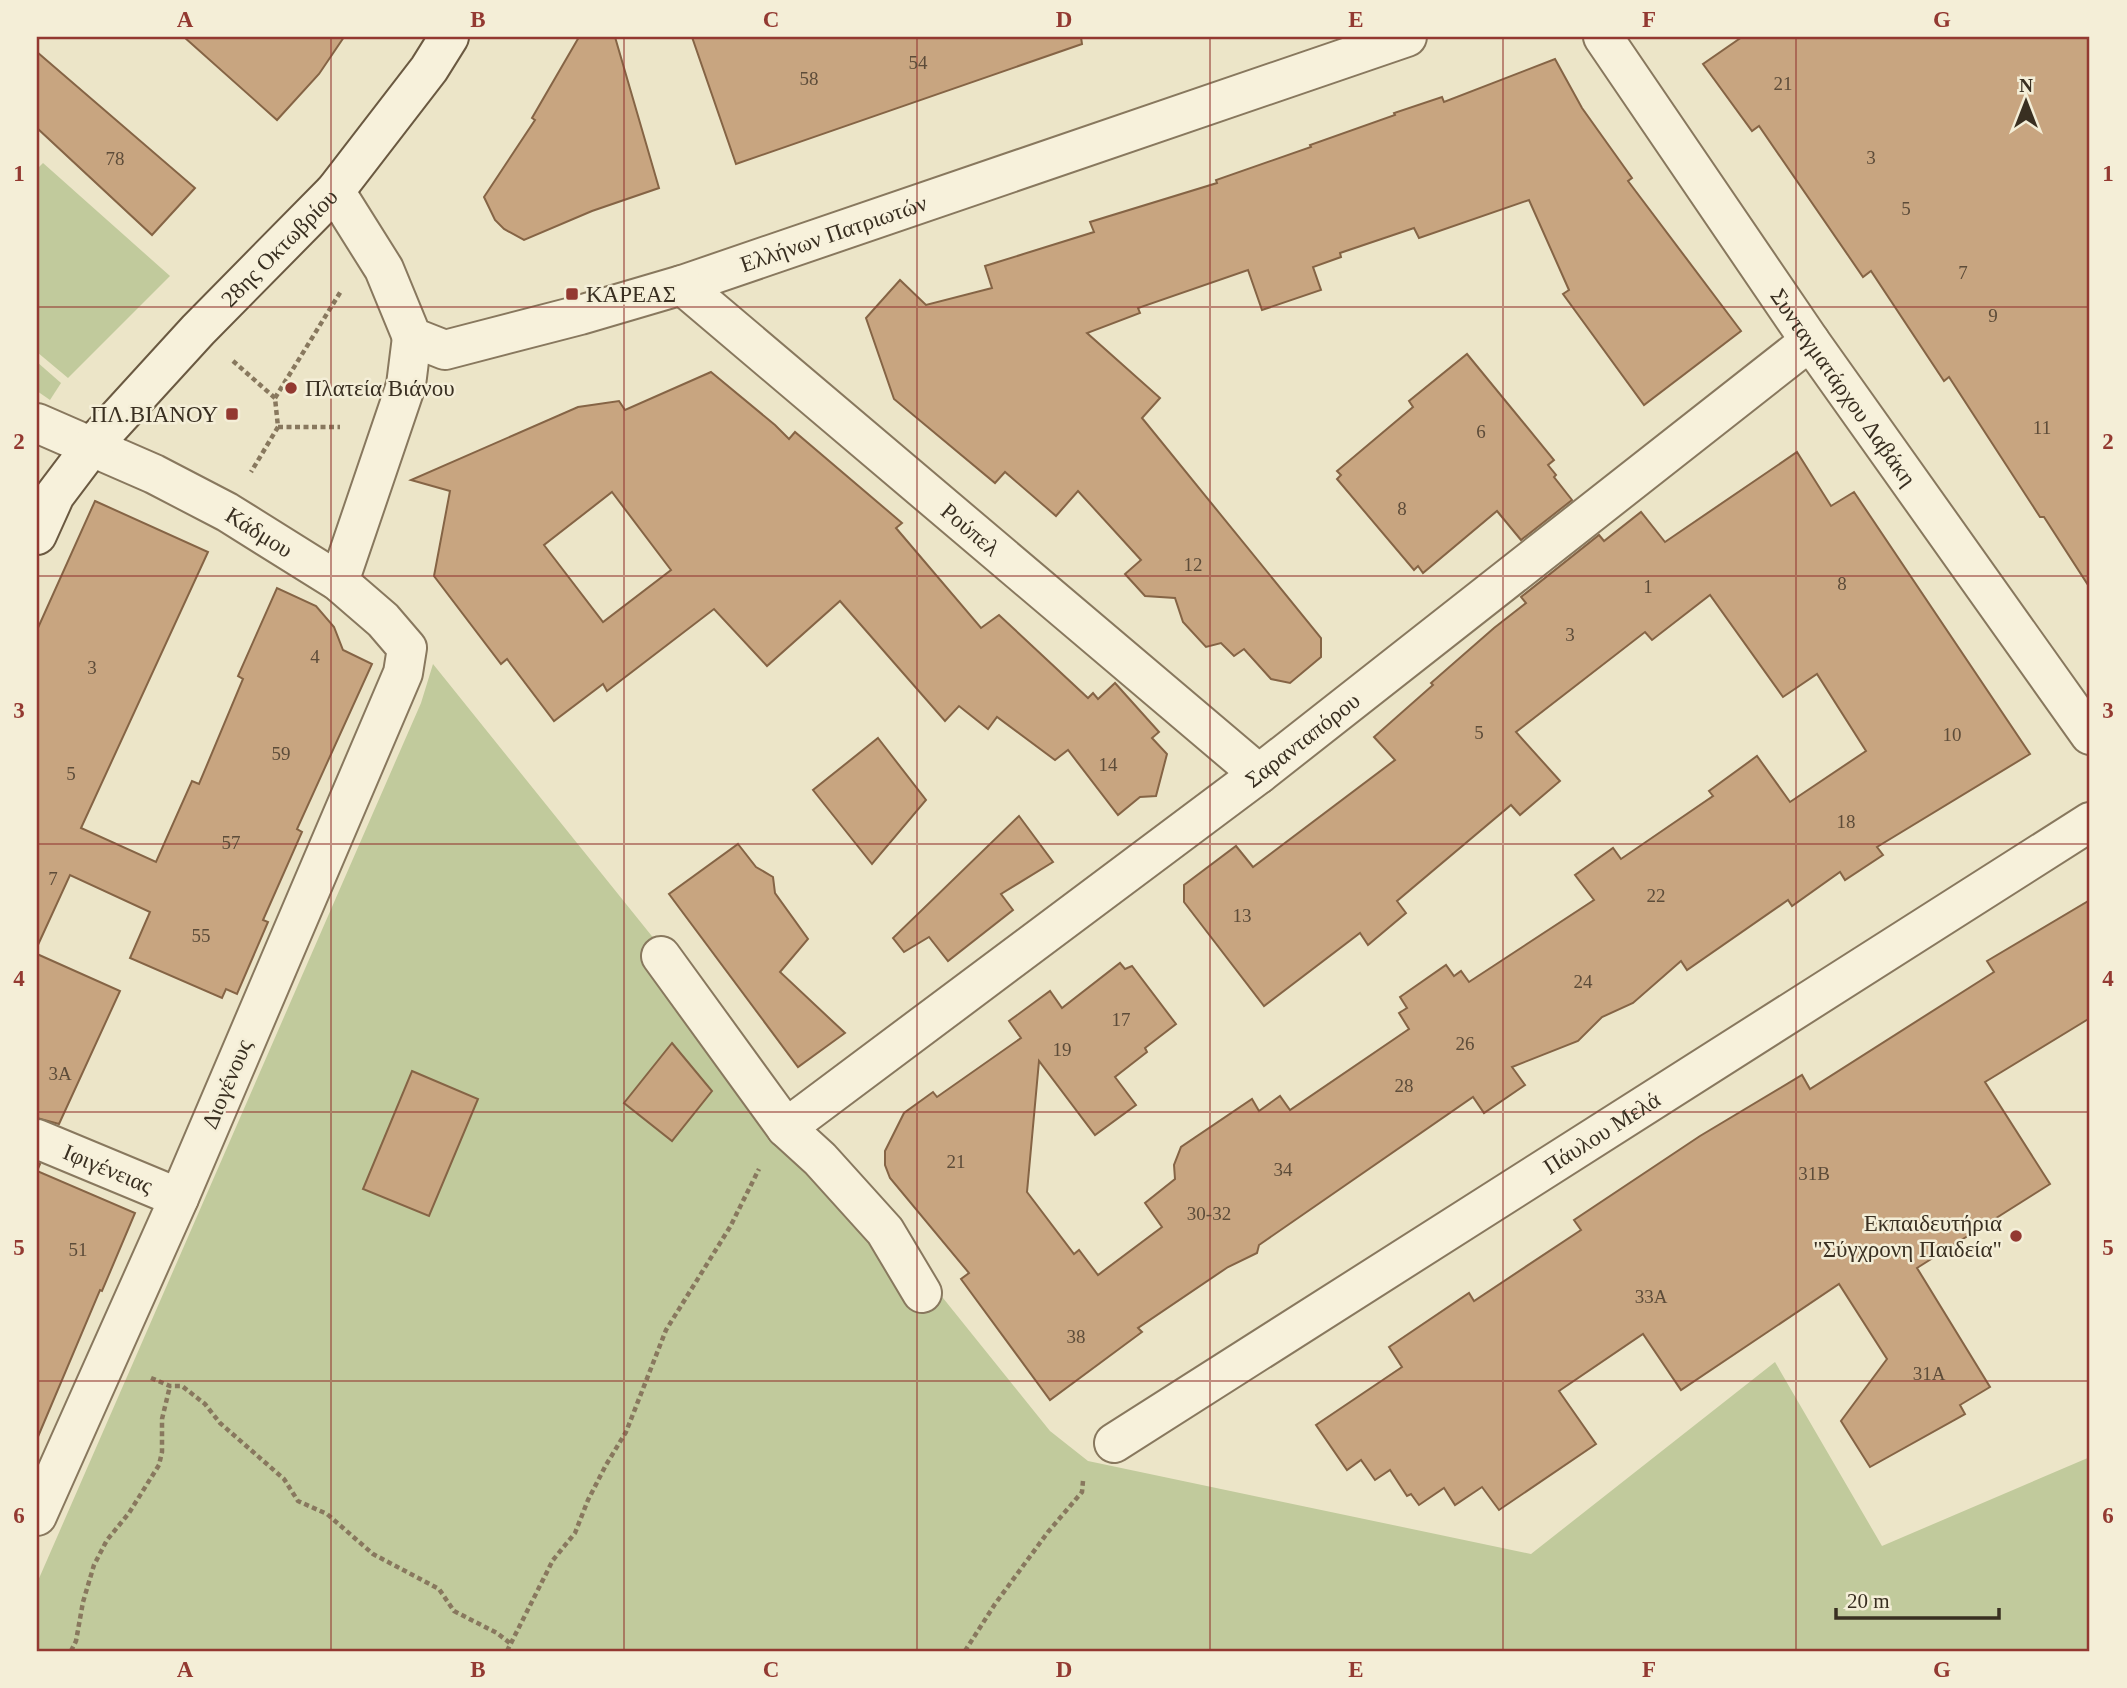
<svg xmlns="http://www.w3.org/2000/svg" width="2127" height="1688" viewBox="0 0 2127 1688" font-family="Georgia,serif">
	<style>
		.green { fill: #c1ca9c }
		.building { fill: #c8a580; stroke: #856445; stroke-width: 2; fill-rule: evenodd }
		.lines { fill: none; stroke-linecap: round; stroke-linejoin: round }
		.street-casing { stroke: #88785e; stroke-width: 42 }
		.secondary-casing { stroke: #6a5941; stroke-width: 42 }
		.path { stroke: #88785e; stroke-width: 4.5; stroke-dasharray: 5 3.5; stroke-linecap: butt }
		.street { stroke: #f7f1db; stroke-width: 38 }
		.secondary { stroke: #f7f1db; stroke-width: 38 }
		.grid { fill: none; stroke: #933931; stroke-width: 2; stroke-opacity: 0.55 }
		.poi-dot { fill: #933931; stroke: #f4eed7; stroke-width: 2.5 }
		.labels { text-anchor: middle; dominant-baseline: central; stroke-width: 5; stroke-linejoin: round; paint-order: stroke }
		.number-label { font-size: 19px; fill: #5d4c39 }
		.street-label { font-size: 23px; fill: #392f21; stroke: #f4eed7 }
		.poi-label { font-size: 23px; fill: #392f21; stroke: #f4eed7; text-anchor: start }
		.neatline { fill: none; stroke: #933931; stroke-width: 2.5 }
		.grid-label { font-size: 23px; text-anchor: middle; font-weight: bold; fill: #933931 }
	</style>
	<rect width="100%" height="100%" fill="#ece5c8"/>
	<g class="green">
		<polygon points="43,163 170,276 68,378 37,352 37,169"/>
		<polygon points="37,362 61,383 50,400 37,391"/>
		<polygon points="433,664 1050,1431 1088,1461 1531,1554 1775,1362 1882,1546 2090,1457 2090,1651 37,1651 37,1583 421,703"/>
	</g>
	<g class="building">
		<polygon points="184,37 344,37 319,74 277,120"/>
		<polygon points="579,37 615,37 659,188 592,211 524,240 504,229 495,220 484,197 535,120 532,118"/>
		<polygon points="692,37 1081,37 1082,44 736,164"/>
		<polygon points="1742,37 2090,37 2090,588 2044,517 2040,517 1949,377 1944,381 1871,271 1863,277 1759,126 1752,131 1703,64"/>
		<polygon points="37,52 195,188 152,235 37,128"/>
		<polygon points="1555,59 1582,108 1632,178 1628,181 1741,331 1644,405 1563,294 1569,290 1529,200 1419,238 1414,228 1340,253 1341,257 1313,267 1321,290 1262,310 1248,270 1138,308 1140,313 1087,333 1160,398 1142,418 1321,638 1321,657 1290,683 1271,679 1244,649 1234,656 1221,643 1206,647 1183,622 1175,598 1145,596 1125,574 1141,560 1078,491 1056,516 1005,472 995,483 894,399 866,318 900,280 926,305 992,288 985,266 1094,232 1090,222 1217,183 1216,180 1311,147 1310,145 1395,115 1394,113 1442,97 1444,102"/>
		<polygon points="1467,354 1554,460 1548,465 1556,475 1554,477 1572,500 1521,540 1497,511 1423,573 1418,566 1414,570 1337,479 1341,475 1337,471 1413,407 1409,401"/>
		<path d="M711,372l64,53 14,14 6,-7 107,91 -6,5 85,100 18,-13 89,83 5,-5 5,6 17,-16 44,49 -7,6 15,16 -11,42 -16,1 -22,18 -50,-65 -13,10 -58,-43 -9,12 -29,-23 -14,15 -105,-120 -73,65 -53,-57 -107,82 -4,-7 -49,37 -47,-62 -6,5 -67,-88 16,-85 -39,-11 167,-73 41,-6 6,9zM612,492l59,78 -68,52 -59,-77z"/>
		<polygon points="1797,452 1831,506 1854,492 2030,754 1877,847 1883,855 1845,880 1840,872 1792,906 1788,900 1687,970 1681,961 1633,1003 1602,1017 1578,1041 1512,1067 1525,1085 1484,1113 1473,1097 1259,1245 1257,1253 1228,1267 1138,1328 1142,1332 1050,1400 961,1279 969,1273 890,1178 885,1165 885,1151 904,1113 933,1092 937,1097 1021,1038 1009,1021 1050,991 1062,1008 1120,963 1125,969 1132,966 1176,1024 1145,1048 1147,1052 1115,1077 1136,1105 1095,1135 1039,1061 1027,1192 1074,1254 1079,1250 1098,1275 1162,1227 1145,1203 1175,1179 1174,1165 1181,1147 1252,1099 1259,1111 1280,1096 1290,1110 1409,1029 1399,1013 1407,1008 1400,997 1446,965 1454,976 1461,971 1469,982 1594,900 1575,875 1613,848 1621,859 1713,796 1709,791 1757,756 1790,802 1866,751 1817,674 1783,697 1710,595 1652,640 1645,632 1516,732 1560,781 1520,815 1511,805 1397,901 1406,913 1368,945 1360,933 1264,1006 1184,902 1184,885 1236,846 1253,867 1395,760 1374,737 1433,685 1431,683 1494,628 1526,603 1521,597 1599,535 1604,541 1641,512 1665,542"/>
		<polygon points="95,501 208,552 81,828 156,862 192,781 199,784 243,679 238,676 277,588 316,606 334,627 343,650 372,664 297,829 302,832 263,920 268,922 237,994 226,989 222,998 130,958 150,912 70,875 37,947 37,630"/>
		<polygon points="878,738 926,800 872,864 813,790"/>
		<polygon points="1019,816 1053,862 1001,894 1013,910 948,961 929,937 904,952 893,938"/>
		<polygon points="738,844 756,867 773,877 775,893 808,939 780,972 845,1033 798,1067 669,894"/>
		<polygon points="2090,900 2090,1018 1985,1082 2050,1184 1917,1268 1990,1387 1960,1405 1965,1414 1870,1467 1841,1421 1887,1359 1839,1284 1681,1390 1643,1334 1559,1391 1596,1444 1499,1510 1482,1487 1455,1505 1444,1488 1419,1505 1411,1494 1407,1496 1390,1470 1375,1480 1361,1460 1347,1470 1316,1425 1402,1367 1389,1347 1469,1293 1474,1301 1581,1230 1574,1220 1700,1136 1802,1075 1810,1089 1994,972 1987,961"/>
		<polygon points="37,954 120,991 59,1124 37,1118"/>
		<polygon points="672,1043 712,1091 672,1141 624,1103"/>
		<polygon points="412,1071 478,1099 429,1216 363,1189"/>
		<polygon points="37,1163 40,1164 37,1171 135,1213 102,1291 100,1290 37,1439"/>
	</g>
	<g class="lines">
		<defs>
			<g id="street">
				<path id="s1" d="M1603,37l207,304 280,394"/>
				<path id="s2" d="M335,191l49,78 28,68 33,13 135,-35 102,-30 725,-248"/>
				<path id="s3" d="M682,285l577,489"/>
				<path id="s4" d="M37,423l117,51 73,38 112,70 44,38 24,28 -4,25 -224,525 -142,318"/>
				<polyline points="339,582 406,385 412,337"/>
				<polyline points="661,956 786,1128 820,1159 885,1231 922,1293"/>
				<path id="s5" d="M786,1128l473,-354 551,-433"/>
				<path id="s6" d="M37,1139l142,59"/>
				<path id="s7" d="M1114,1443l976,-621"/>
			</g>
			<g id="secondary">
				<path id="s8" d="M37,535l18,-40 37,-49 106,-116 137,-139 94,-122 20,-32"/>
			</g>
		</defs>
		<use href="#street" class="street-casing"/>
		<use href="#secondary" class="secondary-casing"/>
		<g class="path">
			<polyline points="233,361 275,398 278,427 251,472"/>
			<polyline points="275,398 341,291"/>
			<polyline points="278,427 340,427"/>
			<polyline points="151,1378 170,1386 182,1386 205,1404 220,1423 284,1479 298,1501 327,1514 373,1554 439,1589 454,1611 497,1633 511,1644"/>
			<polyline points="71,1651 76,1641 83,1602 94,1565 107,1540 129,1513 159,1465 162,1452 162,1419 170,1386"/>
			<polyline points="507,1651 553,1560 575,1533 588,1500 606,1465 626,1432 666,1330 730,1227 759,1169"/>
			<polyline points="965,1651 995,1604 1048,1532 1082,1492 1083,1481"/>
		</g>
		<use href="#street" class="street"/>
		<use href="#secondary" class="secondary"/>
	</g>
	<path class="grid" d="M331,37v1614M624,37v1614M917,37v1614M1210,37v1614M1503,37v1614M1796,37v1614M37,307h2053M37,576h2053M37,844h2053M37,1112h2053M37,1381h2053"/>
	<g class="poi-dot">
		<rect x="565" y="287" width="14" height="14" rx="3.5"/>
		<circle cx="291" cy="388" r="7"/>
		<rect x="225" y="407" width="14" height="14" rx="3.5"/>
		<circle cx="2016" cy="1236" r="7"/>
	</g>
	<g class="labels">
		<g class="number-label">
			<text x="918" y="62">54</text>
			<text x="809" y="78">58</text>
			<text x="1783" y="83">21</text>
			<text x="1871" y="157">3</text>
			<text x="115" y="158">78</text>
			<text x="1906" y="208">5</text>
			<text x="1963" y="272">7</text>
			<text x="1993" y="315">9</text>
			<text x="2042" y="427">11</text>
			<text x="1481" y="431">6</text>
			<text x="1402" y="508">8</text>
			<text x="1193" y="564">12</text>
			<text x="1842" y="583">8</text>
			<text x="1648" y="586">1</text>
			<text x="1570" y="634">3</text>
			<text x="315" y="656">4</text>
			<text x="92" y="667">3</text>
			<text x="1479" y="732">5</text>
			<text x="1952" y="734">10</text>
			<text x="281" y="753">59</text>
			<text x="1108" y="764">14</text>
			<text x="71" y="773">5</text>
			<text x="1846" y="821">18</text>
			<text x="231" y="842">57</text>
			<text x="53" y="878">7</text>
			<text x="1656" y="895">22</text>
			<text x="1242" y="915">13</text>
			<text x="201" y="935">55</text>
			<text x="1583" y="981">24</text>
			<text x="1121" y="1019">17</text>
			<text x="1465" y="1043">26</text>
			<text x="1062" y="1049">19</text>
			<text x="60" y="1073">3Α</text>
			<text x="1404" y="1085">28</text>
			<text x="956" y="1161">21</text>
			<text x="1283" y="1169">34</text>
			<text x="1814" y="1173">31Β</text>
			<text x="1209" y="1213">30-32</text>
			<text x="78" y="1249">51</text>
			<text x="1651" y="1296">33Α</text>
			<text x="1076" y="1336">38</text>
			<text x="1929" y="1373">31Α</text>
		</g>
		<g class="street-label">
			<text stroke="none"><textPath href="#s2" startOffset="607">Ελλήνων Πατριωτών</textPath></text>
			<text stroke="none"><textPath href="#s8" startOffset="378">28ης Οκτωβρίου</textPath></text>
			<text stroke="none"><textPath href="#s1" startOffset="425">Συνταγματάρχου Δαβάκη</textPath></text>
			<text stroke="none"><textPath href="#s3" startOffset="378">Ρούπελ</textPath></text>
			<text stroke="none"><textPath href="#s4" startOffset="248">Κάδμου</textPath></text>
			<text stroke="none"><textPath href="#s5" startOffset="646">Σαρανταπόρου</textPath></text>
			<text transform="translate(227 1084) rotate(-67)">Διογένους</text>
			<text stroke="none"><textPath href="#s7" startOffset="578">Πάυλου Μελά</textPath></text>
			<text stroke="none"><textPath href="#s6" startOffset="77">Ιφιγένειας</textPath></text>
		</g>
		<g class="poi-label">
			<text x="586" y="294">ΚΑΡΕΑΣ</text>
			<text x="305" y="388">Πλατεία Βιάνου</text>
			<text x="218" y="414" text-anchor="end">ΠΛ.ΒΙΑΝΟΥ</text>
			<text x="2002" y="1223" text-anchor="end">Εκπαιδευτήρια<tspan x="2002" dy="26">"Σύγχρονη Παιδεία"</tspan></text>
		</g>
	</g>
	<rect width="2127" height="1688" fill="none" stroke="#f4eed7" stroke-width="77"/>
	<g transform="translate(2026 102)" stroke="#f4eed7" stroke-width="5" paint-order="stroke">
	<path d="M0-5L12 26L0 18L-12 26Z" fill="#392f21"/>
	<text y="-10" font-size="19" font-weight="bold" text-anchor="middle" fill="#392f21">N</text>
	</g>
	<path d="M1836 1608v10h163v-10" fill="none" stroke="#392f21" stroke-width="3.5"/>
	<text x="1847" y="1608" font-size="21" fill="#392f21" stroke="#f4eed7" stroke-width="5" paint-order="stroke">20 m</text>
	<rect x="38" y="38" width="2050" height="1612" class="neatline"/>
	<g class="grid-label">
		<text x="185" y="27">A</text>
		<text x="478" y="27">B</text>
		<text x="771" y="27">C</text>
		<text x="1064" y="27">D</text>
		<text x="1356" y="27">E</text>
		<text x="1649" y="27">F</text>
		<text x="1942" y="27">G</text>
		<text x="19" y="181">1</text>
		<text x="2108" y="181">1</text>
		<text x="19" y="449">2</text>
		<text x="2108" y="449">2</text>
		<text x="19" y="718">3</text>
		<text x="2108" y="718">3</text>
		<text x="19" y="986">4</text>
		<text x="2108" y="986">4</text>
		<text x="19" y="1255">5</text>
		<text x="2108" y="1255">5</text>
		<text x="19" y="1523">6</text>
		<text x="2108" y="1523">6</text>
		<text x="185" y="1677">A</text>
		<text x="478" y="1677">B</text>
		<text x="771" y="1677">C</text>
		<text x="1064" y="1677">D</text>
		<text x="1356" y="1677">E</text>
		<text x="1649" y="1677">F</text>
		<text x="1942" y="1677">G</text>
	</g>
</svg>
